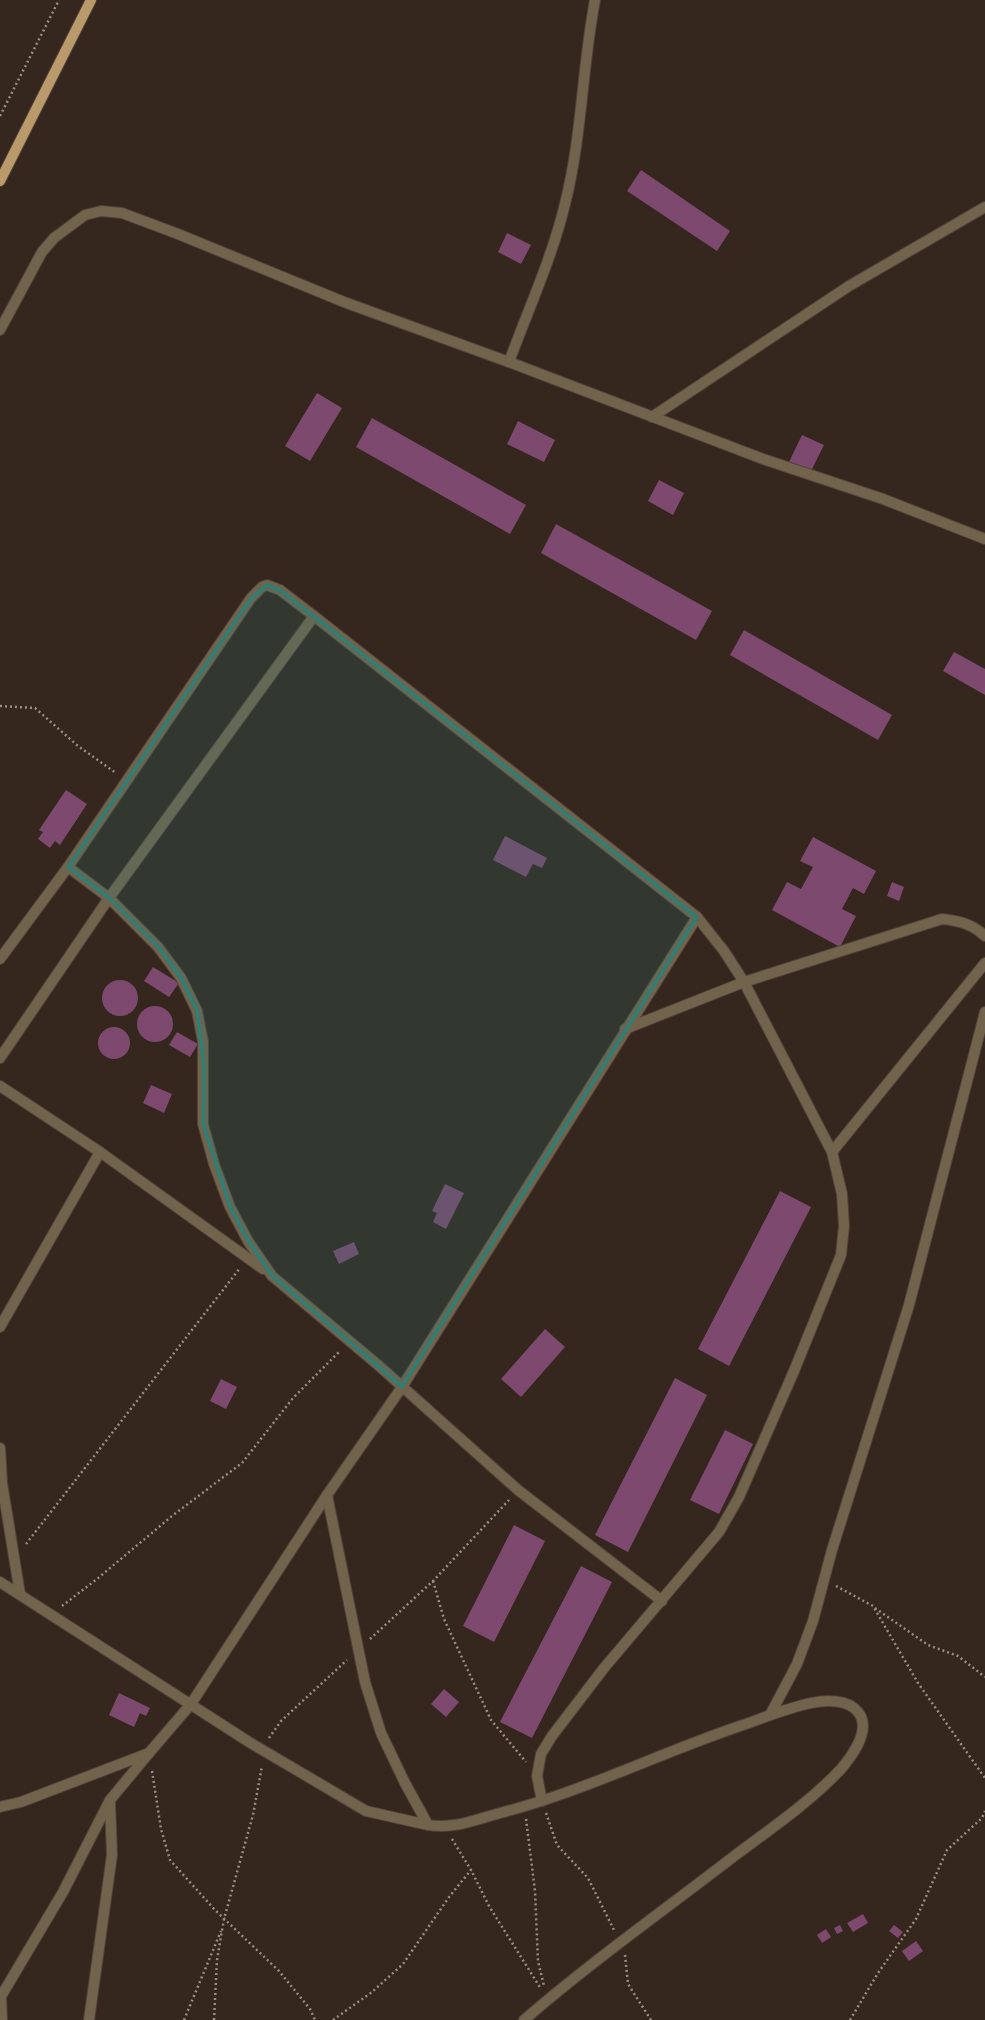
<svg xmlns="http://www.w3.org/2000/svg" width="985" height="2020" viewBox="0 0 985 2020" font-family="Commissioner,sans-serif">
	<style>
		.building { fill: #7d496f }
		.lines { fill: none; stroke-linecap: round; stroke-linejoin: round }
		.minor-casing { stroke: #51423b; stroke-width: 12 }
		.major-casing { stroke: #51423b; stroke-width: 12 }
		.path { stroke: #9a8d87; stroke-width: 2.5; stroke-dasharray: 2 3; stroke-linecap: butt }
		.minor { stroke: #72634c; stroke-width: 10 }
		.major { stroke: #ba9a6a; stroke-width: 10 }
		.marked { fill: #27827a; fill-opacity: 0.2; stroke: #27827a; stroke-width: 3; stroke-linejoin: round }
	</style>
	<rect width="100%" height="100%" fill="#35261e"/>
	<g class="building">
		<polygon points="641,170 730,231 717,251 627,191"/>
		<polygon points="507,233 531,245 521,264 498,252"/>
		<polygon points="317,393 342,408 310,461 285,446"/>
		<polygon points="372,418 526,505 510,534 356,447"/>
		<polygon points="518,421 555,440 544,462 507,444"/>
		<polygon points="802,435 824,445 810,473 789,462"/>
		<polygon points="659,480 684,493 673,515 648,501"/>
		<polygon points="556,524 712,611 696,640 541,553"/>
		<polygon points="744,630 892,715 878,740 730,655"/>
		<polygon points="954,652 985,669 985,695 943,671"/>
		<polygon points="66,790 87,804 60,845 55,841 50,848 38,839 43,832 39,830"/>
		<polygon points="505,836 547,858 542,868 533,864 526,877 493,860"/>
		<polygon points="813,837 876,871 864,894 853,888 842,909 856,916 840,947 772,910 787,882 801,889 813,867 800,861"/>
		<polygon points="892,882 904,887 899,901 887,896"/>
		<polygon points="153,967 179,983 169,997 144,981"/>
		<circle cx="120" cy="998" r="18"/>
		<circle cx="155" cy="1024" r="18"/>
		<circle cx="114" cy="1043" r="16"/>
		<polygon points="177,1032 198,1044 190,1057 169,1045"/>
		<polygon points="151,1085 172,1094 164,1113 143,1103"/>
		<polygon points="445,1184 464,1193 446,1229 433,1222 437,1213 432,1211"/>
		<polygon points="780,1191 811,1207 729,1366 698,1349"/>
		<polygon points="354,1242 359,1254 339,1264 333,1251"/>
		<polygon points="545,1329 565,1347 521,1397 501,1379"/>
		<polygon points="675,1378 707,1395 628,1552 595,1535"/>
		<polygon points="221,1379 237,1387 226,1409 210,1401"/>
		<polygon points="725,1430 753,1444 719,1514 690,1500"/>
		<polygon points="514,1525 545,1541 494,1642 463,1626"/>
		<polygon points="581,1566 612,1582 532,1738 500,1722"/>
		<polygon points="444,1689 459,1702 446,1717 431,1704"/>
		<polygon points="119,1693 150,1708 146,1716 140,1713 134,1727 109,1715"/>
		<polygon points="863,1914 868,1923 853,1932 847,1923"/>
		<polygon points="840,1925 843,1931 837,1934 834,1928"/>
		<polygon points="894,1925 903,1932 898,1938 889,1931"/>
		<polygon points="826,1929 831,1937 822,1943 817,1935"/>
		<polygon points="916,1941 923,1951 909,1961 902,1951"/>
	</g>
	<g class="lines">
		<defs>
			<g id="minor">
				<polyline points="0,330 42,252 54,238 85,215 101,211 122,213 178,234 344,302 509,362 763,459 883,499 985,539"/>
				<path d="M509,362c19,-52 43,-104 56,-158 17,-67 17,-136 30,-204"/>
				<polyline points="652,417 849,286 985,207"/>
				<polyline points="68,867 109,898 158,947 181,978 197,1011 203,1042 203,1124 214,1164 230,1207 248,1241 272,1276 378,1365 518,1490 662,1601"/>
				<polyline points="0,959 68,867 251,598 262,587 267,585 280,590 314,616 697,917 402,1387 327,1495 191,1704 149,1753 21,1802 0,1807"/>
				<path d="M625,1029l119,-47 198,-63c18,2 30,5 43,17"/>
				<polyline points="0,1058 109,898 314,616"/>
				<polyline points="0,1086 100,1152 263,1269"/>
				<polyline points="832,1152 985,963"/>
				<polyline points="0,1327 100,1152"/>
				<polyline points="0,1448 2,1483 20,1594"/>
				<path d="M327,1495l38,187 16,51 24,50 23,42c27,4 47,-5 72,-12 82,-21 160,-60 240,-87 23,-8 47,-18 71,-23 15,-3 37,-4 47,9 14,17 -6,44 -17,57 -32,34 -72,61 -108,88 -70,54 -142,105 -209,163"/>
				<polyline points="0,1582 249,1742 366,1811 428,1825"/>
				<polyline points="770,1715 797,1664 813,1621 832,1550 909,1305 985,1012"/>
				<polyline points="542,1801 537,1776 541,1754 552,1736 604,1668 719,1532 739,1497 794,1371 841,1255 844,1226 842,1194 832,1152 744,982 724,951 697,917"/>
				<polyline points="0,1998 63,1892 110,1800 149,1753"/>
				<polyline points="1,1998 2,2020"/>
				<polyline points="89,2020 112,1855 110,1802"/>
			</g>
			<polyline id="major" points="0,181 91,0"/>
		</defs>
		<use href="#minor" class="minor-casing"/>
		<use href="#major" class="major-casing"/>
		<g class="path">
			<polyline points="0,116 59,0"/>
			<polyline points="0,706 35,708 78,746 116,773"/>
			<polyline points="26,1544 240,1268"/>
			<polyline points="433,1581 444,1619 491,1720 526,1762"/>
			<polyline points="836,1586 873,1606 918,1683 985,1778"/>
			<polyline points="62,1606 97,1579 172,1516 242,1463 293,1398 340,1351"/>
			<polyline points="875,1608 928,1645 958,1656 985,1677"/>
			<polyline points="370,1639 433,1581 509,1500"/>
			<polyline points="269,1738 281,1721 347,1660"/>
			<polyline points="152,1771 161,1829 170,1860 215,1910 279,1971 310,2009 315,2020"/>
			<polyline points="546,1813 557,1845 588,1878 614,1930"/>
			<polyline points="526,1819 535,1891 538,1961 544,1986"/>
			<polyline points="452,1839 471,1870 489,1906 541,1989"/>
			<polyline points="625,1955 628,1984 651,2020"/>
			<polyline points="184,2020 221,1931"/>
			<polyline points="214,2020 217,1960 224,1919 253,1815 262,1766"/>
			<polyline points="333,2020 372,1992 403,1964 449,1897 471,1870"/>
			<polyline points="850,2020 878,1973 916,1919 947,1850 982,1818 985,1811"/>
		</g>
		<use href="#minor" class="minor"/>
		<use href="#major" class="major"/>
	</g>
	<path class="marked" d="M267,585l13,5 34,26 383,301 -295,470 -130,-111 -24,-35 -18,-34 -27,-83 1,-56 -7,-57 -16,-33 -23,-31 -49,-49 -41,-31 183,-269z"/>
</svg>
